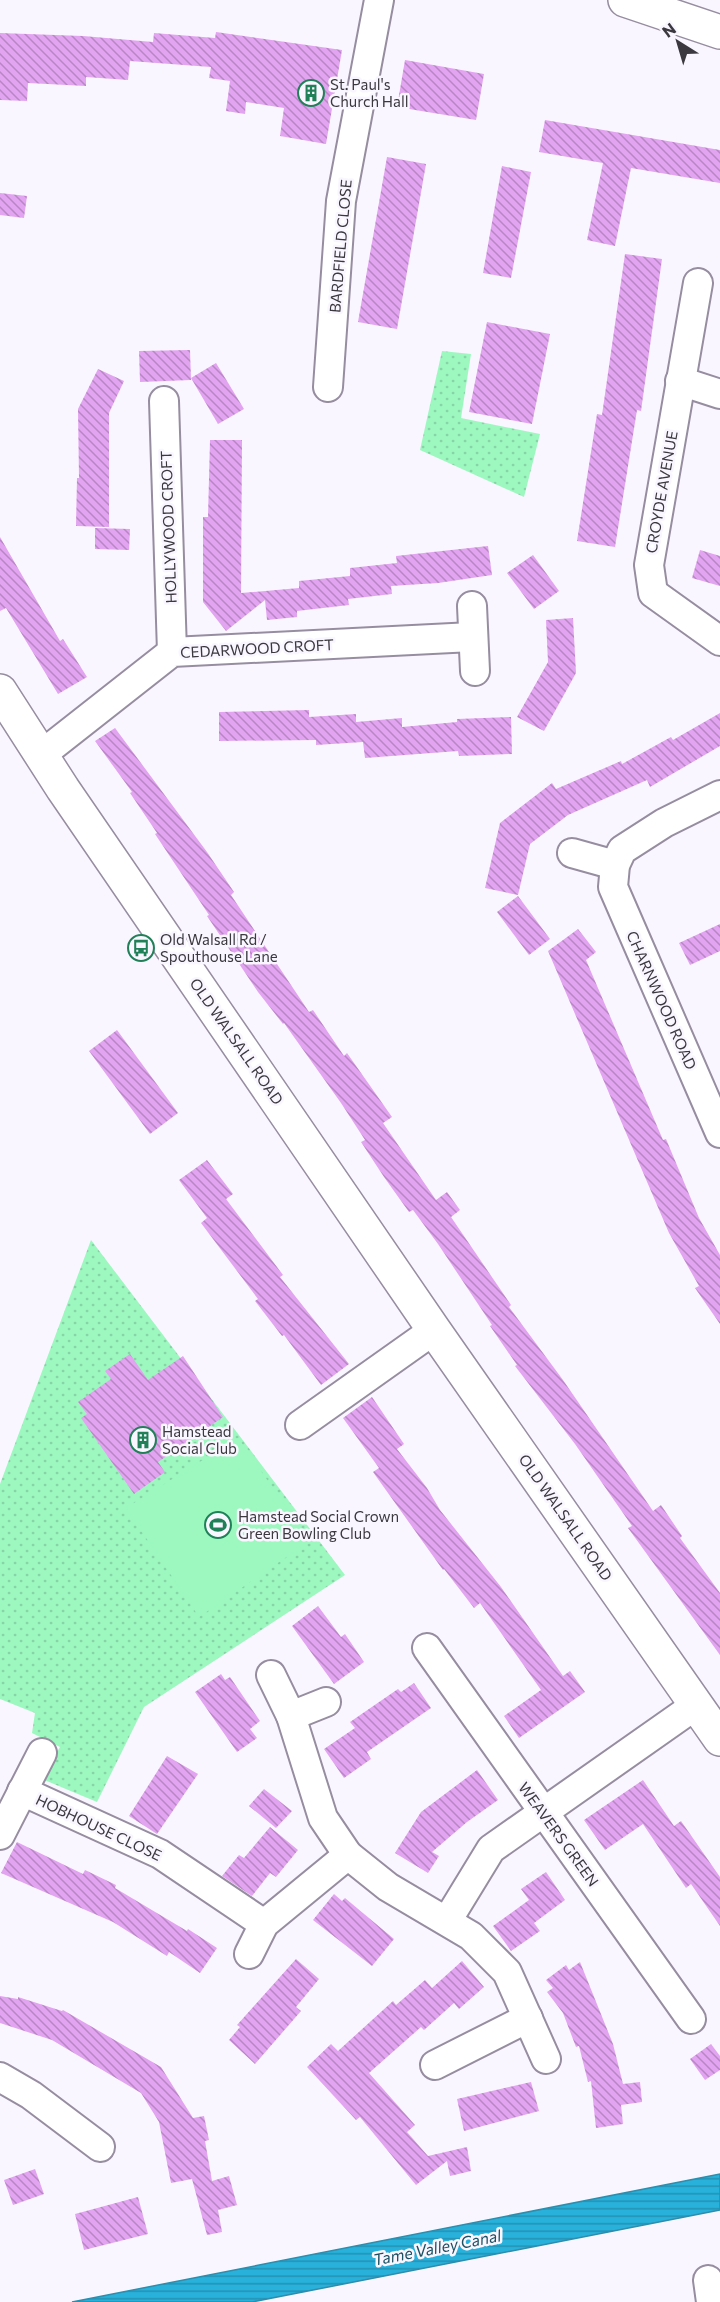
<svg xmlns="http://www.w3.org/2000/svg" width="720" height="2302" viewBox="0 0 720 2302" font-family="Commissioner,sans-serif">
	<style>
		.green { fill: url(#green-dots) }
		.pitch { fill: #9cf8bf }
		.water { fill: url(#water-rules); stroke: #2d8dac; stroke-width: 1.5 }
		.building { fill: url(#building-back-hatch) }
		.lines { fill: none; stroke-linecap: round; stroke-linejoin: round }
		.street-casing { stroke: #968da1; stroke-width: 32 }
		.secondary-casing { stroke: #968da1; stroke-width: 36 }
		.highway-casing { stroke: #968da1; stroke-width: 36 }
		.street { stroke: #fff; stroke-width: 28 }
		.secondary { stroke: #fff; stroke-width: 33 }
		.highway { stroke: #fff; stroke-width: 33 }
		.labels { text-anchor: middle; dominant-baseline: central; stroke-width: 5; stroke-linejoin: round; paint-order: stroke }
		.poi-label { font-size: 15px; fill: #3c3840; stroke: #faf6ff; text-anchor: start }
		.street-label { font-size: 15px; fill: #3c3840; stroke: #faf6ff }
		.water-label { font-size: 16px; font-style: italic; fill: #1c5162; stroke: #faf6ff }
	</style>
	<defs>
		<pattern id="green-dots" width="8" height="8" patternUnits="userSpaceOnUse" patternTransform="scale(1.5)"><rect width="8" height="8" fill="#9cf8bf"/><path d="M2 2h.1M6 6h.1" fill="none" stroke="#87d5a5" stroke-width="1.8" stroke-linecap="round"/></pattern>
		<pattern id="water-rules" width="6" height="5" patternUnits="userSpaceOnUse" patternTransform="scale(1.5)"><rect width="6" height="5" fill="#27b1db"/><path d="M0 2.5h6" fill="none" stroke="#2391b3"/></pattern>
		<pattern id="building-back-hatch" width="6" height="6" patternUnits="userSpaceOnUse" patternTransform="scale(1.5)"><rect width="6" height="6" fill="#e2a3f0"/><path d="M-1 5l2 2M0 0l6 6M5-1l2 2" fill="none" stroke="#b886c4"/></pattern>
	</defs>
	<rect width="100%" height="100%" fill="#faf6ff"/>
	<g class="green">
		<polygon points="442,351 471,354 461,418 540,434 524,497 420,450"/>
		<polygon points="91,1240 345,1575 144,1707 97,1802 42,1779 60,1747 32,1733 35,1713 0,1699 0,1484"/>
	</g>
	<polygon class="pitch" points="238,1438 310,1541 199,1617 126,1508"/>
	<polygon class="water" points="720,2174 720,2210 252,2302 72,2302"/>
	<g class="building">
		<polygon points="216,32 342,50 326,144 280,136 284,108 246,102 245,114 226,111 230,81 209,78 211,67 130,61 128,80 86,77 86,86 28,83 27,101 0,100 0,33 83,36 153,42 154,33 215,38"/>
		<polygon points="405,60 484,74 476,120 397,107"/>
		<polygon points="545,120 720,150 720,183 631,168 615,246 587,240 603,163 539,152"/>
		<polygon points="387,157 426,164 397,329 358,322"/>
		<polygon points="502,166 531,172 511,278 483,273"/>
		<polygon points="0,193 27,196 24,218 0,215"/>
		<polygon points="625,254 662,259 641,411 637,410 615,547 577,541 597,414 602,415"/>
		<polygon points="487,322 550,334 532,424 469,412"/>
		<polygon points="190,350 191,380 140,382 139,351"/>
		<polygon points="216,363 244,409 218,424 191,378"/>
		<polygon points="98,369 124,381 109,413 109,527 76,526 77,478 79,478 78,409"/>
		<polygon points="210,440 242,440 241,593 299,588 299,581 350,576 350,568 397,563 396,556 488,546 492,575 438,583 391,586 392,594 348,599 349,605 297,611 297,617 267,620 265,600 226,631 203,602 203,517 208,517"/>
		<polygon points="95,528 130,529 129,550 95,549"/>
		<polygon points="0,537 60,641 63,639 87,677 58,694 6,608 0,611"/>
		<polygon points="700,550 720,556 720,586 692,578"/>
		<polygon points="533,555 559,591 534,609 507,573"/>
		<polygon points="573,618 576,673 544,731 517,717 548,662 546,620"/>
		<polygon points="309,710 309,717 356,714 356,722 402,718 402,727 457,722 457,719 511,717 512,754 459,756 458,751 365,758 363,742 316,745 316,740 219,741 219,712"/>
		<polygon points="720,713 720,746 650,787 647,780 568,815 530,844 518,895 485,888 500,823 552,783 556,789 621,761 622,764 671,737 673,740"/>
		<polygon points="115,728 207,852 234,892 231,895 309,1012 313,1010 344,1056 347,1053 392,1117 383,1123 436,1200 447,1192 460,1210 451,1217 511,1305 509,1307 563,1380 653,1511 661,1505 682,1536 680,1538 720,1593 720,1655 628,1528 632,1526 575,1444 515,1366 517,1365 490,1326 492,1325 438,1244 413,1210 409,1212 384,1177 361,1142 365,1140 341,1103 284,1023 283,1024 258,992 207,916 209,915 155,834 157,833 130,793 132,792 95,741"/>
		<polygon points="518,896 550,939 529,955 497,912"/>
		<polygon points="720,924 720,951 690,965 679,943"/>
		<polygon points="578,929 596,952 586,960 663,1140 666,1139 699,1218 720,1255 720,1324 695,1288 699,1286 669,1233 548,951"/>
		<polygon points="117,1030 178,1113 150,1134 89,1051"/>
		<polygon points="207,1160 233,1194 226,1199 283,1275 280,1277 349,1364 321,1385 284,1335 282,1336 255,1301 258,1299 201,1223 207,1218 179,1180"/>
		<polygon points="130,1354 148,1380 183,1356 223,1417 158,1462 165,1472 134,1494 81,1418 87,1414 78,1402 111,1379 105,1371"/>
		<polygon points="372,1397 404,1444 397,1449 427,1488 440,1510 501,1587 563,1676 570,1671 585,1692 519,1738 504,1716 541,1690 480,1603 474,1608 444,1569 443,1570 373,1472 379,1468 343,1418"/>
		<polygon points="318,1606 341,1637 345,1634 364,1662 334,1684 292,1626"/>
		<polygon points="221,1674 225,1680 230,1677 260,1721 250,1729 257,1738 237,1752 195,1692"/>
		<polygon points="414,1683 431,1708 367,1752 371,1759 344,1778 324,1749 355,1728 350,1722 398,1689 401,1692"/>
		<polygon points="167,1756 198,1774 157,1834 129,1816"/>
		<polygon points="477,1770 498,1800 467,1822 432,1852 439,1856 428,1873 395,1853 421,1812"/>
		<polygon points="643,1780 674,1826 681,1821 720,1877 720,1926 691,1884 686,1888 643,1824 605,1850 584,1820"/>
		<polygon points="264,1789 292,1811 276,1828 249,1806"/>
		<polygon points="270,1827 298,1850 276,1877 270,1873 252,1896 222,1876 239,1855 244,1858"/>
		<polygon points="17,1842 83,1874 85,1870 116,1885 115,1888 187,1931 188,1929 217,1948 200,1973 169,1952 167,1956 113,1922 1,1873"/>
		<polygon points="546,1872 565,1900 534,1923 540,1931 511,1951 493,1926 529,1900 521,1889"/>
		<polygon points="334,1894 342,1901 345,1898 394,1939 372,1966 313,1920"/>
		<polygon points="296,1959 319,1979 296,2007 301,2011 255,2064 229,2040 240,2027 237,2025"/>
		<polygon points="462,1961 484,1987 459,2009 454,2003 424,2030 421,2027 369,2073 415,2125 407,2132 428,2156 467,2147 471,2171 450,2176 447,2161 416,2185 360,2117 356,2120 307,2067 331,2044 338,2051 393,2001 396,2005 425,1980 432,1988"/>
		<polygon points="580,1962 613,2044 623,2084 640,2082 642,2102 621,2105 623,2124 596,2128 591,2081 588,2082 579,2046 576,2047 563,2013 547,1992 553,1988 546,1980 566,1965 569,1970"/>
		<polygon points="0,1996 18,1999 18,1997 62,2011 63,2010 161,2067 193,2118 204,2116 209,2140 205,2141 212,2181 229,2176 237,2205 218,2210 222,2232 207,2235 192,2179 171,2183 159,2122 141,2093 52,2040 0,2023"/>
		<polygon points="711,2044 720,2056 720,2070 705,2080 690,2059"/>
		<polygon points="531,2082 539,2111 464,2131 457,2099"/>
		<polygon points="35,2169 44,2194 13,2205 4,2180"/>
		<polygon points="138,2197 148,2234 84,2250 75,2214"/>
	</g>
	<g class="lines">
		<defs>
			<g id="street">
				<polyline points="698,283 649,565 653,593 720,641"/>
				<polyline points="680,381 720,394"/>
				<polyline points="328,387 341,201 379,0"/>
				<polyline points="164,401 172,652"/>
				<polyline points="472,606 475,671"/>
				<polyline points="41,755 172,652 472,637"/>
				<polyline points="720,795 664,823 622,850 615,865 613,887 720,1133"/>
				<polyline points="572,853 615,865"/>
				<polyline points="300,1425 434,1330"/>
				<polyline points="427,1648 691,2019"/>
				<polyline points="271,1675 291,1716 323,1818 348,1855 388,1887 471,1936 507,1972 546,2059"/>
				<polyline points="291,1716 326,1702"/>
				<polyline points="22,1791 160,1854 264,1924"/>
				<polyline points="0,1835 42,1753"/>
				<polyline points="447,1921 491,1849 696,1705"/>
				<polyline points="249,1954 264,1924 348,1855"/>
				<polyline points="435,2065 528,2018"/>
				<polyline points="0,2077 31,2095 100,2147"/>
				<polyline points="708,2280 711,2302"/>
			</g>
			<polyline id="secondary" points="0,691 63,789 434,1330 720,1739"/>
			<polyline id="highway" points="625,0 720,32"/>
		</defs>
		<use href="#street" class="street-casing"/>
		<use href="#secondary" class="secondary-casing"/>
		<use href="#highway" class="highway-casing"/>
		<use href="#street" class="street"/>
		<use href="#secondary" class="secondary"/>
		<use href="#highway" class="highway"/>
	</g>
	<defs>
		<symbol id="building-ring" viewBox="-11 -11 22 22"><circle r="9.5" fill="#faf6ff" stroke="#208159" stroke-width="1.5"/><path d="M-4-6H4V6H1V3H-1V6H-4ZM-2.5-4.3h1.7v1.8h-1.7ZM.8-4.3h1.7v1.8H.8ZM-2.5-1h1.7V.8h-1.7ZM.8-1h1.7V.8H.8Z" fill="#208159"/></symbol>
		<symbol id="bus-ring" viewBox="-11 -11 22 22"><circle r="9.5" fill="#faf6ff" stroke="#208159" stroke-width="1.5"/><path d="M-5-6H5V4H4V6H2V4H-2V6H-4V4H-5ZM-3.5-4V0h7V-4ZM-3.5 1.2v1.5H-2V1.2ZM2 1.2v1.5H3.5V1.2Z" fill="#208159"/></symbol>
		<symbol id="stadium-ring" viewBox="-11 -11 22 22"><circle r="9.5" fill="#faf6ff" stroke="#208159" stroke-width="1.5"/><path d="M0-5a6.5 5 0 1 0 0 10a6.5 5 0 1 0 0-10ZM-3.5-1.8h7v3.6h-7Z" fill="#208159"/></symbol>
	</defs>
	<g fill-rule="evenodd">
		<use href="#building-ring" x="296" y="78" width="30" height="30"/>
		<use href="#bus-ring" x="126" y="933" width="30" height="30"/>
		<use href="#building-ring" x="128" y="1425" width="30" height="30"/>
		<use href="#stadium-ring" x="203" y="1510" width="30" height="30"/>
	</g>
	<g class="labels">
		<g class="poi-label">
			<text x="330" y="84">St. Paul's<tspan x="330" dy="17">Church Hall</tspan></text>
			<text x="160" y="939">Old Walsall Rd /<tspan x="160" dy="17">Spouthouse Lane</tspan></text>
			<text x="162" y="1431">Hamstead<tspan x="162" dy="17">Social Club</tspan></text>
			<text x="238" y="1516">Hamstead Social Crown<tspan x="238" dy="17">Green Bowling Club</tspan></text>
		</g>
		<g class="street-label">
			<text transform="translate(340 246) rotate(-85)">BARDFIELD CLOSE</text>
			<text transform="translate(661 492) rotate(-80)">CROYDE AVENUE</text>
			<text transform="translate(168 527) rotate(-92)">HOLLYWOOD CROFT</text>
			<text transform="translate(257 648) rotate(-3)">CEDARWOOD CROFT</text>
			<text transform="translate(662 1000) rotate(66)">CHARNWOOD ROAD</text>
			<text transform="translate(237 1041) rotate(55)">OLD WALSALL ROAD</text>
			<text transform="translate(566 1517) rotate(55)">OLD WALSALL ROAD</text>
			<text transform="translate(99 1827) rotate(25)">HOBHOUSE CLOSE</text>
			<text transform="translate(559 1834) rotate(54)">WEAVERS GREEN</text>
		</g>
		<g class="water-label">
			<text transform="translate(437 2247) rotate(-11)">Tame Valley Canal</text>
		</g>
	</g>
	<g transform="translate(678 42) rotate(323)" stroke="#faf6ff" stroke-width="4.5" paint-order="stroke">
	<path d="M0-4.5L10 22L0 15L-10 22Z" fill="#3c3840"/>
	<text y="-9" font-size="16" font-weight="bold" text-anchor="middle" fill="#3c3840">N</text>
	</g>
</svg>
